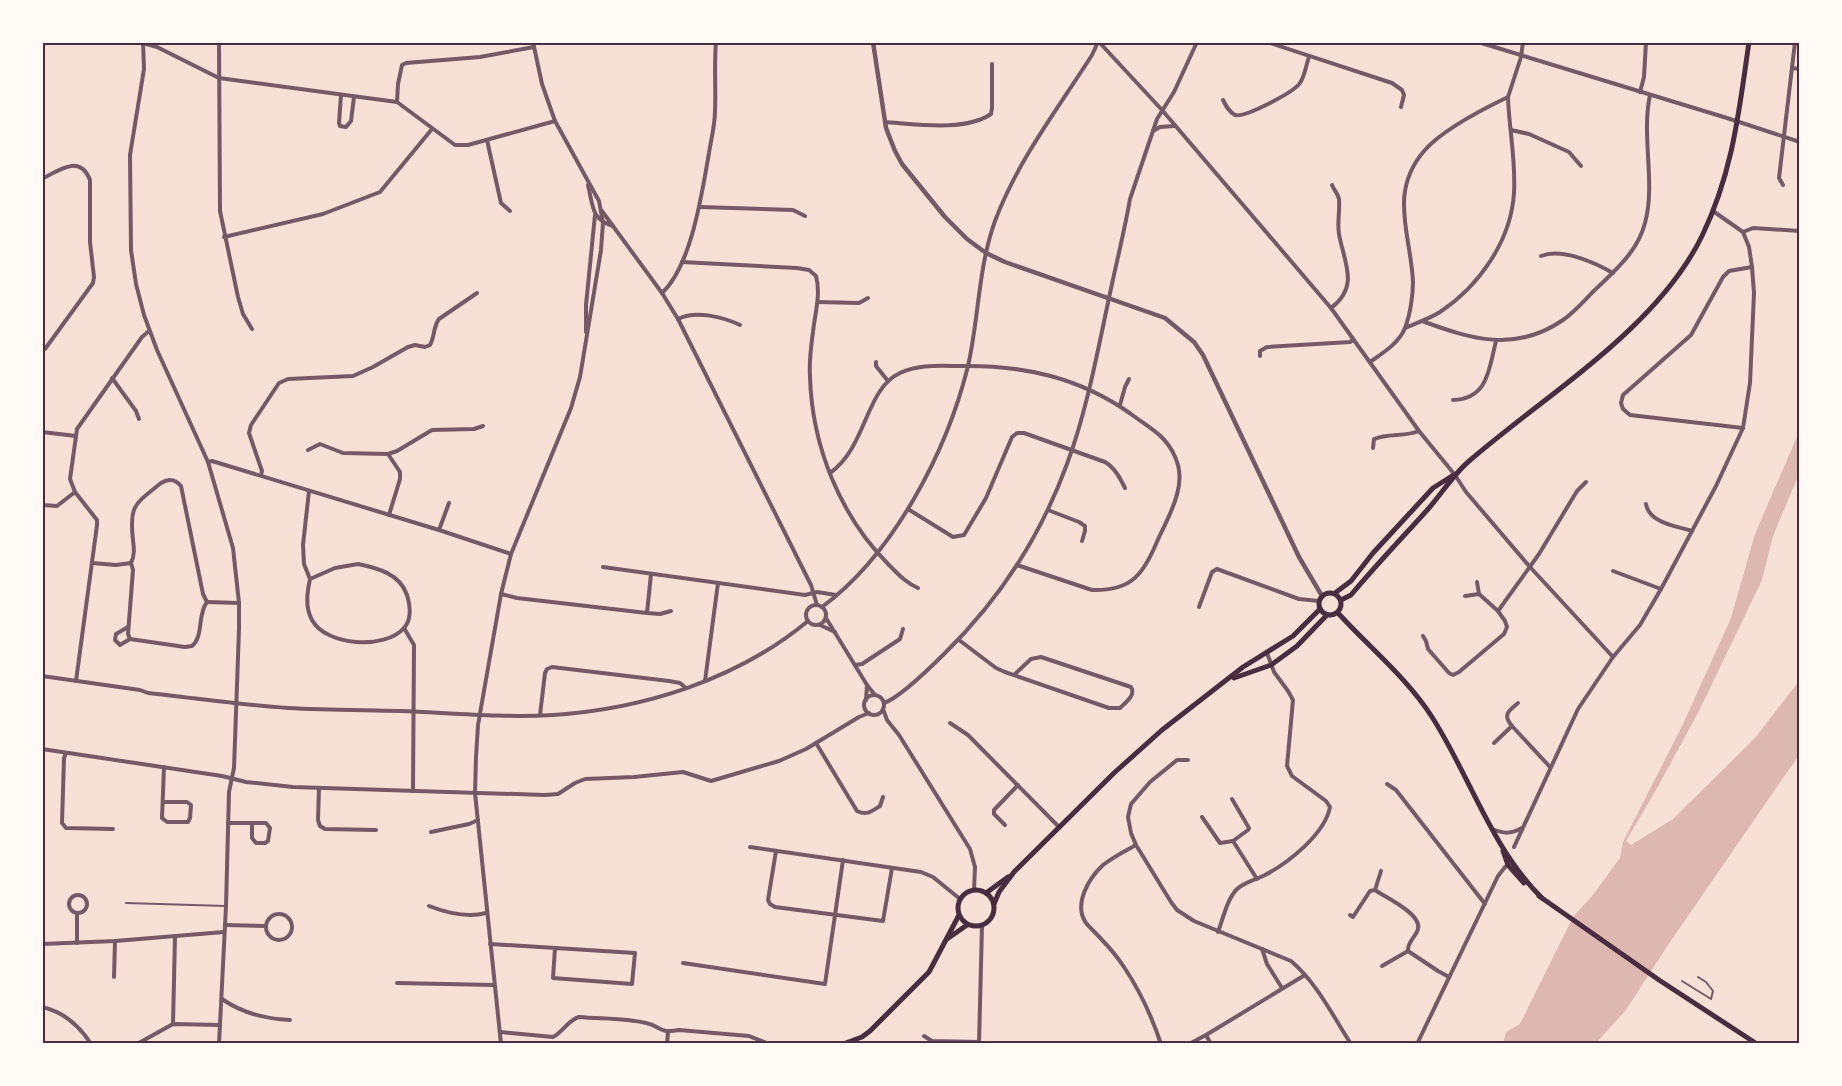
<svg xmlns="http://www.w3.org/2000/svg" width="1842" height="1086" viewBox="0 0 1842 1086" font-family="Cabin,sans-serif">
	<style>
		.water { fill: #dcb8b0 }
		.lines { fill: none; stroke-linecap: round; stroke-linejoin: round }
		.service { stroke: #755966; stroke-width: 2 }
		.minor { stroke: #755966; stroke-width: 4 }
		.tertiary { stroke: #755966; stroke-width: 4.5 }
		.secondary { stroke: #4a2c40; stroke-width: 5 }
		.neatline { fill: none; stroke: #4a2c40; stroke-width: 2 }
	</style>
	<rect width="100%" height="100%" fill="#f7e1d7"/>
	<polygon class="water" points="1799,432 1799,474 1773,536 1762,580 1699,711 1656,790 1626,841 1631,845 1673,819 1755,738 1799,681 1799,755 1668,945 1626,1010 1596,1043 1503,1044 1506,1032 1520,1024 1573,917 1592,896 1620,858 1623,842 1683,724 1731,618 1755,534"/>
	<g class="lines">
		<g class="service">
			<polyline points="126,903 226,906"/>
			<polyline points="1682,981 1711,999 1713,991 1706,982 1698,977"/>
		</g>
		<g class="minor">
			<polyline points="143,42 144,69 130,155 131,250 136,284 144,315 157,350 208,462 233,548 239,603 239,629 234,768 229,792 226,906 219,1044"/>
			<polyline points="219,42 220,211 238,297 243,314 252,329"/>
			<polyline points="1099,42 1162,110 1331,308 1419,431 1455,475 1466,492 1530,567 1613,657"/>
			<polyline points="1267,42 1392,83 1402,90 1404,95 1401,107"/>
			<polyline points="1478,42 1727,118 1800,142"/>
			<polyline points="143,43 157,47 219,78 397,102 455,145 468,145 555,121"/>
			<polyline points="1792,68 1800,69"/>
			<polyline points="1640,92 1644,77 1646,42"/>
			<polyline points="341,95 339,123 340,126 346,127 351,121 354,97"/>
			<path d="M1223,100c3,6 6,12 12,15 10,3 59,-23 65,-32 5,-7 6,-18 9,-26"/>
			<polyline points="397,102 398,84 402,65 406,63 480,57 534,47"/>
			<path d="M885,122c30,2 80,10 106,-8l1,-6v-44"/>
			<polyline points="1511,130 1529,134 1569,152 1581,166"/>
			<polyline points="1153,131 1160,127 1174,126"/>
			<polyline points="487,140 501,203 510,211"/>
			<path d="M42,179c17,-9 38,-25 48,1v62l4,35 -1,6 -48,66h-3"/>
			<path d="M588,185c5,20 3,35 25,41"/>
			<polyline points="1783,185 1779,178 1795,42"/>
			<polyline points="700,207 793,210 805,216"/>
			<polyline points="602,211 662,293 678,319 811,585 817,605"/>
			<polyline points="1743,232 1753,228 1800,231"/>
			<polyline points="224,237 323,214 380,192 432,129"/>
			<path d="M1541,256c21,-8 53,6 72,17"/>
			<path d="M682,262l115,6 12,2 7,6c5,18 -1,37 -3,56 -2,14 -4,30 -3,45 2,69 30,139 79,188 9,9 17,18 29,23"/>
			<path d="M662,293c30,-28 40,-101 47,-140 2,-13 6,-28 6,-42 1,-23 -1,-45 1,-69"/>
			<polyline points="818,302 859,303 868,298"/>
			<path d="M1331,308c29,-22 13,-45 8,-74 -2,-11 1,-23 0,-35 -1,-5 -5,-9 -7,-14"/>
			<path d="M678,319c18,-9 45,-2 62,6"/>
			<path d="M1422,321c49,18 93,32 141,-1 13,-9 24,-23 36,-34 19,-18 39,-36 46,-63 11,-40 -4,-86 5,-128"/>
			<path d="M1405,328c11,-5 24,-9 35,-16 39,-26 71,-71 74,-119 2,-33 -5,-64 -6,-96"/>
			<polyline points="586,332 586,305 595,215"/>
			<polyline points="1260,356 1260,351 1267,347 1350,342 1353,340"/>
			<polyline points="876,362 876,366 888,381"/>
			<path d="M1370,362c13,-9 29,-19 35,-34 5,-13 8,-32 8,-46 -2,-47 -25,-89 11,-131 18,-21 59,-42 84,-54l13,-40 2,-15"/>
			<polyline points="112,378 136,411 139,419"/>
			<path d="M1453,400c35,-1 36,-31 43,-59"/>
			<polyline points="1120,405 1125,387 1129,379"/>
			<polyline points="1743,428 1630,415 1623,409 1621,403 1623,395 1691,335 1723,277 1729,271 1752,267"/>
			<polyline points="42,432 76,436"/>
			<path d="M1373,448l1,-9c15,-6 31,-2 45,-8"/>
			<polyline points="308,450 320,444 343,453 388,454 397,451 432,430 474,429 483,426"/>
			<polyline points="388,454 400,472 400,479 389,515"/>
			<polyline points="208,462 212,461 439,530 511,554"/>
			<path d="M830,473c37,-26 35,-84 70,-100 19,-9 40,-7 60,-7 63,-1 119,11 171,48 21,16 39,23 47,51 7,26 -12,56 -22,79 -14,33 -27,47 -64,46l-75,-25"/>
			<path d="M261,475l1,-4 -13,-38 2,-8 28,-42 9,-4 65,-3 20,-9 35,-20 7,-2 10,2 5,-2c5,-9 3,-18 9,-26l38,-26"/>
			<polyline points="309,491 303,545 304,564 310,579"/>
			<path d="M1646,504c3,19 30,22 46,27"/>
			<polyline points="42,505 57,506 75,492"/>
			<path d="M908,509l45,28 11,-2 22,-37 26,-61 5,-4h7l81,29c10,6 15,16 20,26"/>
			<polyline points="1048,510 1079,522 1085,526 1085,531 1082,541"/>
			<polyline points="439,530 449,503"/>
			<path d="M92,563l24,2 15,-2c4,-8 3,-15 2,-23 -4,-35 2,-36 28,-57 8,-5 14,-4 20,3l22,108 4,8"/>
			<path d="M131,563l2,7 -5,64 2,5 55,8 7,-1c12,-10 5,-31 15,-44"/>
			<path d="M358,564c20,4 42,10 49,31 3,10 5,24 -3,33 -19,22 -78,18 -92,-8 -7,-13 -5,-27 -2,-41l25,-11z"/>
			<polyline points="603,567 805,595 817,592 836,595"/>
			<polyline points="1613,571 1661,589"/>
			<polyline points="1477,582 1479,594 1498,611"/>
			<polyline points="501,594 517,598 647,613 651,574"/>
			<polyline points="1465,596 1479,594"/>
			<polyline points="207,602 239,603"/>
			<circle cx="816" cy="615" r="10"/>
			<path d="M822,607c72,-53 125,-156 146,-241 11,-48 10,-98 27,-145 23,-61 62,-111 97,-166l6,-13"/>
			<polyline points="1199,607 1212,572 1217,569 1299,599 1319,601"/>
			<polyline points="647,613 660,614 671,611"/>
			<polyline points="826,618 867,685 875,695"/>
			<polyline points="820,625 835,632"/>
			<polyline points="128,627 116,634 115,640 120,645 130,639"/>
			<polyline points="404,628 414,645 413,791"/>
			<polyline points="1423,636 1426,641 1428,649 1449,673 1453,675 1459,672 1504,634 1507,627 1505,621 1498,611 1539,554 1577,491 1586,482"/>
			<path d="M959,640l37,28 9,4 104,36h11c6,-6 16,-13 11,-21l-90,-30 -10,2 -17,16"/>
			<polyline points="855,665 862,664 900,639 903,629"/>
			<path d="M42,676l98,14 8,3c47,5 93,12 140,15 38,2 75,2 113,3 50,2 102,7 152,4 90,-6 184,-35 255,-94"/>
			<polyline points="76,681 97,525 97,520 75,492 70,479 77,429 142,337 149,331"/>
			<polyline points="705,681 718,583"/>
			<circle cx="874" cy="705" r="10"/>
			<polyline points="866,700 867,685"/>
			<path d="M884,703c17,-6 47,-36 61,-50 54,-53 96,-118 122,-189 21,-56 32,-121 45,-180 6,-28 13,-56 18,-85l27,-80 17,-27 23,-50"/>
			<polyline points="883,709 887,720 899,735 970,849 975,867 974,890"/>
			<polyline points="540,715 545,673 547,669 552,667 669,681 680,683 686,688"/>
			<polyline points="950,723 968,735 1059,827"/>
			<path d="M1512,726c-10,-12 -3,-15 6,-23"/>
			<path d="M816,743l41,68c10,5 15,0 23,-5l3,-9"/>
			<polyline points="1494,743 1512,726 1550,767"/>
			<polyline points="42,749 222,776 246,782 293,787 545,795 558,794 575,783 585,779 634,777 683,772 711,781 779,761 806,749 859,717 869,713"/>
			<polyline points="66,753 64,758 62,823 66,828 113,829"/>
			<path d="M1188,760h-11l-27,22 -19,22 -3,13 3,16 5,12 35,57 6,8 17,11 97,40c26,22 42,55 60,83"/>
			<polyline points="1387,784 1396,790 1485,904"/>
			<polyline points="319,788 318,820 320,826 325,829 376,830"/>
			<polyline points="1232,799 1249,828 1248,830 1233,841"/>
			<polyline points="163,802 187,802 191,805 190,818 188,822 167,822 162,818 164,767"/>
			<polyline points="1202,817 1220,843 1233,841 1257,879"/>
			<polyline points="228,823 266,823 270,828 268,841 265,843 256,843 252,838 252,823"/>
			<polyline points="1005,825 994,814 994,810 1018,785"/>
			<path d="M1492,829c12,5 19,5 30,-1"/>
			<polyline points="431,832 469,824 478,820"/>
			<path d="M1136,845c-11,6 -23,12 -33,20 -14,13 -30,39 -17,58 5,6 11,11 16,17 8,8 16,18 22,27 16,24 28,50 37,77"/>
			<polyline points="750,847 921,872 933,877 960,899"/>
			<polyline points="1514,847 1578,709 1613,657 1640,625 1661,589 1716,486 1743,428 1750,383 1754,293 1752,267 1749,247 1743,232 1713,211"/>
			<polyline points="776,851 768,900 770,904 775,907 883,921 892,868"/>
			<polyline points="1375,890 1381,871"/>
			<circle cx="78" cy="904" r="9"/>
			<path d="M429,906c18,7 38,12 57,7"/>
			<circle cx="279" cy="927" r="13"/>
			<path d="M1350,915l3,2 17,-26 5,-1 3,2c11,7 44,23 40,37 -2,8 -11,13 -10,22l30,20 11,6"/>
			<polyline points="225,925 266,926"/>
			<path d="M1218,932c5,-13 9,-33 19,-43 8,-7 18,-9 28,-14 23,-12 60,-41 65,-68l-4,-6 -34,-25 -5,-10 6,-66 -5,-9 -14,-19 -7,-19"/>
			<polyline points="77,943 77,913"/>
			<polyline points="42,944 115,941 224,932"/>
			<polyline points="490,944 635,953 632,984 553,978 555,948"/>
			<polyline points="1262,949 1267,964 1282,988"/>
			<polyline points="683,963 825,984 843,860"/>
			<polyline points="1382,966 1408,951"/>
			<polyline points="114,977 115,941"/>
			<polyline points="397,983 494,985"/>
			<path d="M222,999c20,14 44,20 68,21"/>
			<path d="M42,1007c22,5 37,18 49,37"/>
			<polyline points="173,1024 175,936"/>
			<path d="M500,1032l53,5c10,-5 15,-17 26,-20 22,2 45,1 67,6 15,3 12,11 33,7l70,6 20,8"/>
			<polyline points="1206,1035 1211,1044"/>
			<polyline points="924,1036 932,1041 979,1042"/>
			<polyline points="137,1044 173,1024 220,1025"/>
			<polyline points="359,1044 383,1044"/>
			<polyline points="501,1044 475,793 476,757 478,725 501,594 511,554 571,408 580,377 601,250 603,223 599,201 555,121 542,84 533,42"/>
			<polyline points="667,1044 668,1032"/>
			<polyline points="979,1044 982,926"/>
			<polyline points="1189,1044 1206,1035 1305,975"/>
			<polyline points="1417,1044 1498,876 1505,867 1508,865"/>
		</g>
		<polyline class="tertiary" points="873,42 886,128 895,151 902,164 945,217 967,239 986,253 1005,262 1165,318 1194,342 1203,355 1299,557 1322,596"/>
		<g class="secondary">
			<circle cx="1330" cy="604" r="11"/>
			<polyline points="1335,593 1351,581 1373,553 1433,488 1452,476"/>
			<path d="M1341,600l10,-5c25,-30 52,-58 78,-87 13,-15 24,-33 39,-46 78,-68 188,-132 234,-226 31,-64 37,-125 47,-194"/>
			<path d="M1338,613c31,34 69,65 94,104 38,59 59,131 110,181"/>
			<polyline points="1234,678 1271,665 1297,646 1327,615"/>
			<polyline points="1503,851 1508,865 1524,883"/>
			<circle cx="976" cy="908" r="18"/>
			<polyline points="986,893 1008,877"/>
			<polyline points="1539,896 1659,980 1757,1044"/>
			<polyline points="994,904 999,892 1014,872 1114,773 1162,730 1243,667 1293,636 1320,609"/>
			<polyline points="947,939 967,925"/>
			<polyline points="843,1044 862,1037 870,1031 929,972 959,915"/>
		</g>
	</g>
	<rect width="1842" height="1086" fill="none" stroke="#fffaf5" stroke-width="88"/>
	<rect x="44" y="44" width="1754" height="998" class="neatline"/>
</svg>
